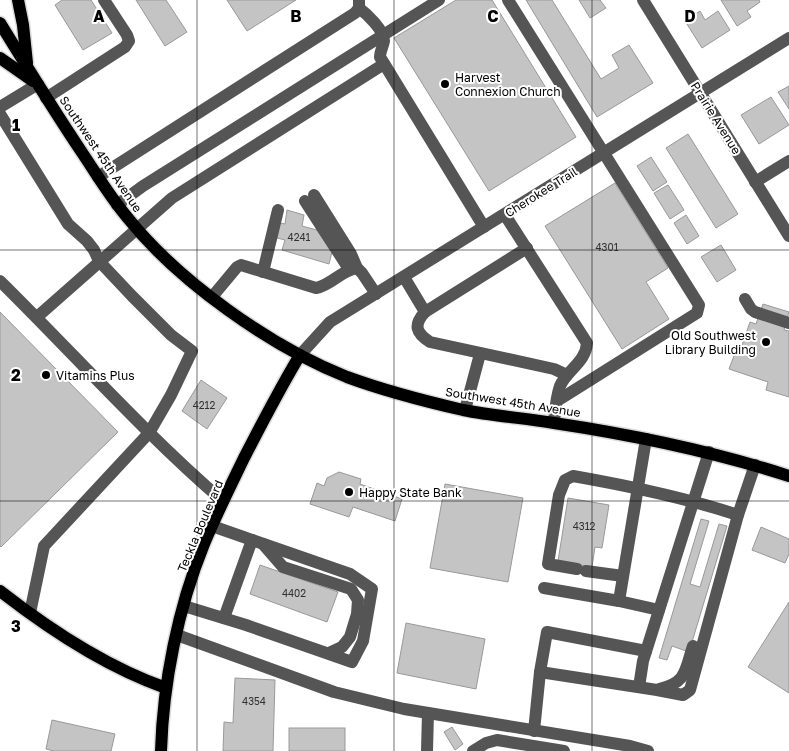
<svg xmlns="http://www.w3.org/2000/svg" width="789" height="751" viewBox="0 0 789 751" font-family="'Golos Text',sans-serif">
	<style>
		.building { fill: #c4c4c4; stroke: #999 }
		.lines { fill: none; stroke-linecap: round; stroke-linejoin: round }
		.major-casing { stroke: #dbdbdb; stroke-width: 15 }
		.minor { stroke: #555; stroke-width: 12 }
		.major { stroke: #000; stroke-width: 12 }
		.grid { fill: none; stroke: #000; stroke-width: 1; stroke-opacity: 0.55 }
		.poi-dot { fill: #000; stroke: #fff; stroke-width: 2 }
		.labels { text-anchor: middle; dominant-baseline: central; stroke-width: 4; stroke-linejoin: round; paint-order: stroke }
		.number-label { font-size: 10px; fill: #313131 }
		.poi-label { font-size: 12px; fill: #000; stroke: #fff; text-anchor: start }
		.street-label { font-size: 12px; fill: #000; stroke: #fff }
		.grid-label { font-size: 16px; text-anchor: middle; font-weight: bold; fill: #000; stroke: #fff; stroke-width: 4; stroke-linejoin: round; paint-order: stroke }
	</style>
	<rect width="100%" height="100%" fill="#fff"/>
	<g class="building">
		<polygon points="62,0 91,0 112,33 83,50 55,5"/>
		<polygon points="136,0 166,0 187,32 165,46"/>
		<polygon points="227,0 296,0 247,31"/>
		<polygon points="456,0 492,0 576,137 489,191 394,38"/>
		<polygon points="526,0 552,0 601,79 619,68 612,55 629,45 653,83 597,117"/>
		<polygon points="579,0 600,0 606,8 590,18"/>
		<polygon points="721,0 759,0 760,2 747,11 751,17 737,26"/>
		<polygon points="700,11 705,20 718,11 730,30 702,48 685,21"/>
		<polygon points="789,86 789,109 778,92"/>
		<polygon points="771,97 789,125 759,144 741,115"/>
		<polygon points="688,134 738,214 716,228 666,148"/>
		<polygon points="651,157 667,182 653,191 637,166"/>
		<polygon points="615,183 668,268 646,282 669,319 622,349 545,226"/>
		<polygon points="668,185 684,210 670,219 654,193"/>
		<polygon points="287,210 304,215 302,226 317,230 332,252 329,264 282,250 285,240 277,238 280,223 285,224"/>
		<polygon points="686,215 699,236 687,244 674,223"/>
		<polygon points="721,245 736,270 717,282 701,257"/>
		<polygon points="763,304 789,312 784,330 789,331 789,397 766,390 768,382 729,369 735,353 739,354 750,322 756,324"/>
		<polygon points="0,312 118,432 1,547 0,546"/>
		<polygon points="201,380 227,398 207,429 182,411"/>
		<polygon points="339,472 361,479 360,484 402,499 395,521 353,507 349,517 310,504 317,483 324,486 327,478"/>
		<polygon points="445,484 523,498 508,582 430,568"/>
		<polygon points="568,498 609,505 602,548 595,547 592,567 558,561"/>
		<polygon points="701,519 709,521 690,584 700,587 719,524 727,526 689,652 672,646 667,660 659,658"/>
		<polygon points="761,527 789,539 789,554 785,563 752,550"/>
		<polygon points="260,565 338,592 327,622 250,594"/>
		<polygon points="789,602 789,693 748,667"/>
		<polygon points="406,623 485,639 476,689 397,673"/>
		<polygon points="235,678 275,680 273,751 223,751 224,722 233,723"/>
		<polygon points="52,720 115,734 111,751 54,751 46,749"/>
		<polygon points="452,727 463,744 455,750 444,732"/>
		<rect x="289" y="728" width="56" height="23"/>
	</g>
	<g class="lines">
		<defs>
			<g id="major">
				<polyline points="18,0 23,25 27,63"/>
				<path d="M0,23c27,44 54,88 83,131 14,21 27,43 44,63 51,64 144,130 220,160 38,14 77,24 116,33 30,6 61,8 91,13 80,12 158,28 235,53"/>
				<polyline points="0,58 33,81"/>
				<path d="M0,591c50,39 106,76 166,97"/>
				<path d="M161,751c2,-68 17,-143 43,-207 12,-29 26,-57 40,-86 18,-35 36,-70 56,-103"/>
			</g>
		</defs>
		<use href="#major" class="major-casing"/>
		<g class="minor">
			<polyline points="508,0 699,305 697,313 557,401"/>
			<polyline points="643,0 789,236"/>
			<path d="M359,8c8,6 25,22 25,33 -1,6 -4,10 -4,16l104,170"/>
			<polyline points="46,98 125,47 129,41 127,35 104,0"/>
			<polyline points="0,107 38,84"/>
			<polyline points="0,114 68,224 87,241 94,250 99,261 132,296 171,335 192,351 171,395 149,433 44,546 30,613"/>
			<polyline points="98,177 355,13 359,8 359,0"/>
			<polyline points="755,182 789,161"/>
			<polyline points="314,195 351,254 357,268"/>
			<polyline points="305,201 349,269"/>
			<polyline points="117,205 143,186 439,0"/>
			<path d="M505,215l82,128c-1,19 -20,27 -27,43 -4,11 -5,25 -6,36"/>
			<path d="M527,248l-102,64c-12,13 -9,21 5,30l124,27 13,6"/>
			<polyline points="263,272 278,210"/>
			<polyline points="404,277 425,312"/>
			<path d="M0,281c74,73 144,152 223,220"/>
			<path d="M212,297l25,-30 4,-2 75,23c16,-3 25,-18 41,-20l5,5 14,21"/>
			<polyline points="745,299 751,309 755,312 789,323"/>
			<polyline points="37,317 172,198 384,64"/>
			<polyline points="300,355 330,322 789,38"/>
			<polyline points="465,410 480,354"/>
			<polyline points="263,544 283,567 351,589 358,600 357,614 350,637 342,647 329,653"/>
			<path d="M577,569l-29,-5 11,-69 6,-15 8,-4c57,10 110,21 165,39"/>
			<polyline points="586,571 623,576"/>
			<polyline points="544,588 619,601 659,610"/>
			<polyline points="619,601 646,439"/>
			<polyline points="184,606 246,625 352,662 363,641 372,589 350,574 212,526"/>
			<polyline points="224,618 252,540"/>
			<polyline points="177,635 334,692 404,709 630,746 648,751"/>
			<polyline points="540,672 657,690 683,695 690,690 738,515 755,465"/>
			<polyline points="639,687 643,661 709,452"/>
			<path d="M659,689c28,-6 26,-19 34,-43"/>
			<polyline points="534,731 540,672 547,632 646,651"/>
			<polyline points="427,751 428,713"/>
			<polyline points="473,751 486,743 497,740 564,751"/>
		</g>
		<use href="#major" class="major"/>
	</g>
	<path class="grid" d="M197,0v751M394,0v751M592,0v751M0,250h789M0,501h789"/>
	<g class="poi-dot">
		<circle cx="445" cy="84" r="5"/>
		<circle cx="766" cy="342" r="5"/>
		<circle cx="46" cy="375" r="5"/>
		<circle cx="349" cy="492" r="5"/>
	</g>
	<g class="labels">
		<g class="number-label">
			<text x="299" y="237">4241</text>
			<text x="607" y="247">4301</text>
			<text x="204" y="405">4212</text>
			<text x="584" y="526">4312</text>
			<text x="294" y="593">4402</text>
			<text x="254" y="701">4354</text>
		</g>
		<g class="poi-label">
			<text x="455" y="77">Harvest<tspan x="455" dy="14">Connexion Church</tspan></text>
			<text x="756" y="335" text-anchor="end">Old Southwest<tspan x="756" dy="14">Library Building</tspan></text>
			<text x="56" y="375">Vitamins Plus</text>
			<text x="359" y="492">Happy State Bank</text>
		</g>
		<g class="street-label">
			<text transform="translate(716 118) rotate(58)">Prairie Avenue</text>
			<text transform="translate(101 154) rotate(56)">Southwest 45th Avenue</text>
			<text transform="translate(541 192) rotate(-32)">Cherokee Trail</text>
			<text transform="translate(513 402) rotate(9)">Southwest 45th Avenue</text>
			<text transform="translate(200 526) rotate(-67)">Teckla Boulevard</text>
		</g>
	</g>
	<g class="grid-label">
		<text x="99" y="22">A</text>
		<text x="296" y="22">B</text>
		<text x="493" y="22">C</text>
		<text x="690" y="22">D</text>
		<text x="16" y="131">1</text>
		<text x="16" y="381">2</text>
		<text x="16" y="632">3</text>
	</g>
</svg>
